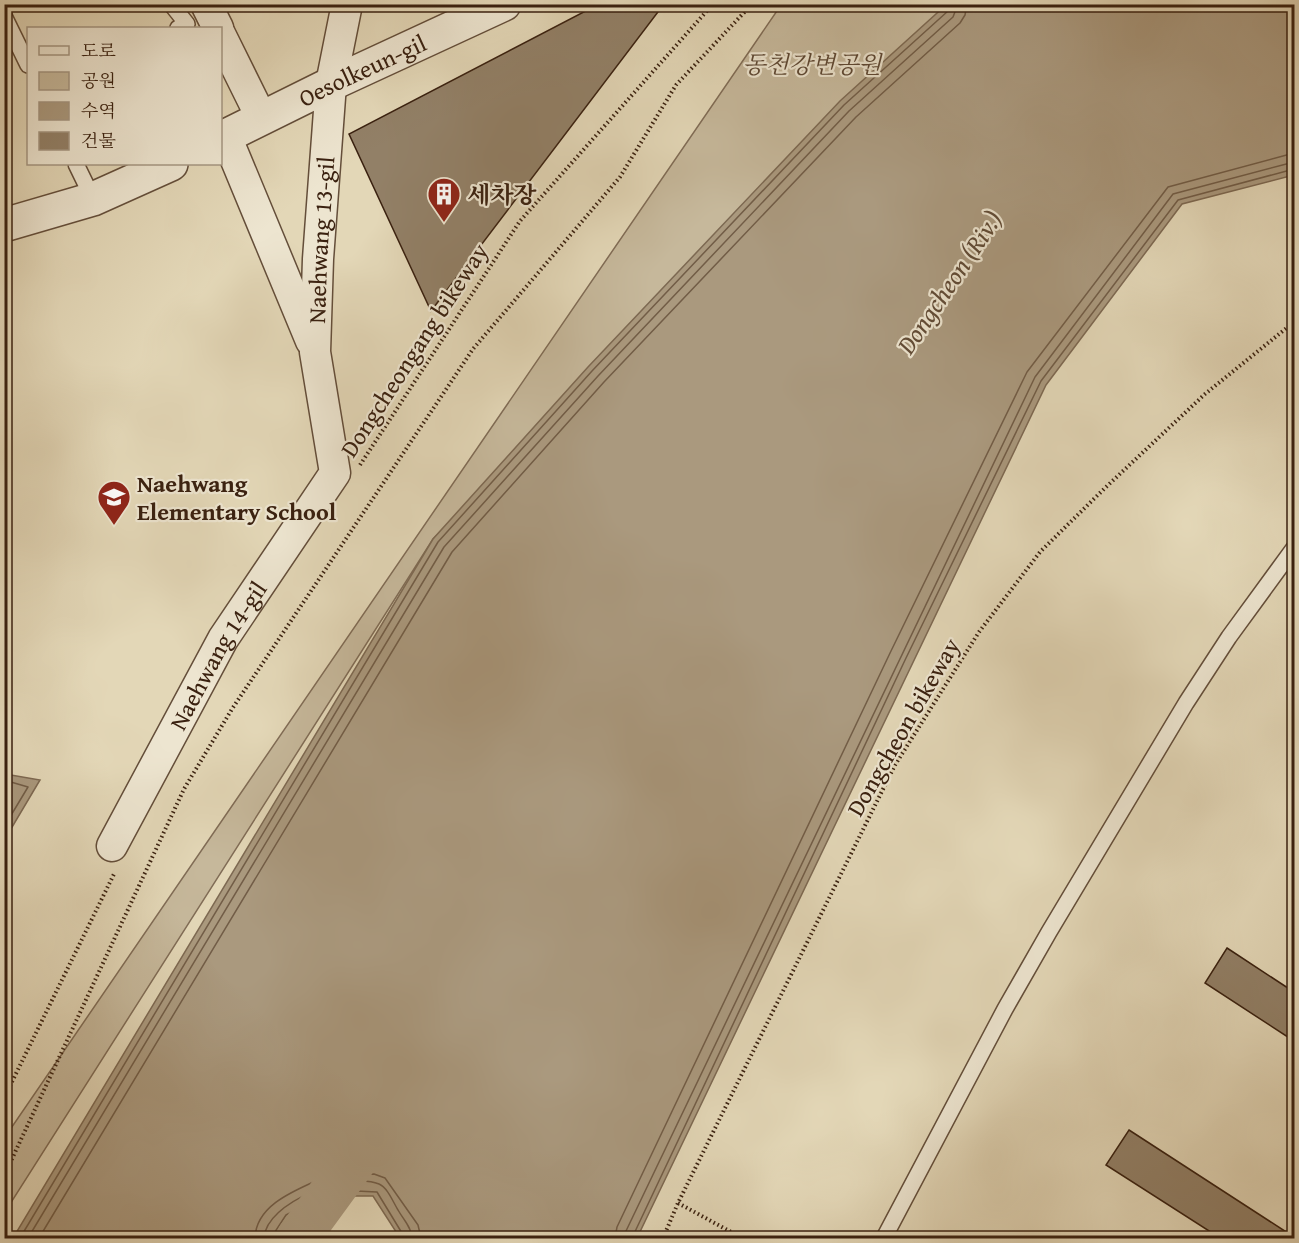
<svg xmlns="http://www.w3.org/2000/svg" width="1299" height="1243" viewBox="0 0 1299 1243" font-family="'Gentium Book Plus','Noto Serif KR',serif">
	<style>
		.green { fill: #c6b89b; stroke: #806c56; stroke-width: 1.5 }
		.water { fill: #aa997e; stroke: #7d6952; stroke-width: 1.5 }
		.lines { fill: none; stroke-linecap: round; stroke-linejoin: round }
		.shore { stroke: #725d47; stroke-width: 1.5 }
		.river { stroke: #aa997e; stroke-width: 44 }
		.building { fill: #928067; stroke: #3a2110; stroke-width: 1.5 }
		.service-casing { stroke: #644e3a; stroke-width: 18 }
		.minor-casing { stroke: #644e3a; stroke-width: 33 }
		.tertiary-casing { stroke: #644e3a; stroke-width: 36 }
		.path { stroke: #3a2110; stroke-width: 4; stroke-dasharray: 1.5 3; stroke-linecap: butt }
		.service { stroke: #ede5d0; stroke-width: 15 }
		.minor { stroke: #ede5d0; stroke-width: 30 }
		.tertiary { stroke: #ede5d0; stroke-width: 33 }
		.labels { text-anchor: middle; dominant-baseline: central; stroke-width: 4.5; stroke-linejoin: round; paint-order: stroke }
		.park-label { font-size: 24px; font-style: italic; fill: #5d4733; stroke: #ede5d0 }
		.street-label { font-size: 24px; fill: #3a2110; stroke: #ede5d0 }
		.poi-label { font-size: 24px; font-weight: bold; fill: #3a2110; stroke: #ede5d0; text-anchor: start }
		.water-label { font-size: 26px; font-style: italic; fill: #614b36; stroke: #ede5d0 }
	</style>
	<rect width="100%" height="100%" fill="#e3d7b7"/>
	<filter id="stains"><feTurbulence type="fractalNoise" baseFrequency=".00333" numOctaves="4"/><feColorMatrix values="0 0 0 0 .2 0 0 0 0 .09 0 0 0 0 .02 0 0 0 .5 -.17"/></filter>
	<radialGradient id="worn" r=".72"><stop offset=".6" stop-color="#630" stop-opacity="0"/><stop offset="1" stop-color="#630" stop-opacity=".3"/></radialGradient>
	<polygon class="green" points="781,5 954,5 433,539 5,1212 5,1137"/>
	<g class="water">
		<polygon points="947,4 1294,5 1294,175 1182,204 1046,385 637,1238 400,1238 373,1196 338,1196 289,1219 276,1238 13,1238 433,539 588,367 840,101"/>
		<polygon points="5,774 40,780 5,839 4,774"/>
	</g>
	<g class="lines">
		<g class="shore">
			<polyline points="4,780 28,787 4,827"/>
			<polyline points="20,1238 438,542 592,371 844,105 948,11 950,4"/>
			<polyline points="28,1238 444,547 598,376 849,111 953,17 958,4"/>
			<polyline points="39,1238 452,552 604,382 856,117 960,23 965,15 967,4"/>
			<path d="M255,1238c1,-36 47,-50 74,-63l45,-1 11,4 33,47 3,13"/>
			<path d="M264,1238c2,-36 84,-67 115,-54 9,4 14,18 19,26 5,9 14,18 14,28"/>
			<polyline points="271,1238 286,1215 335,1190 377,1192 405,1238"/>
			<polyline points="615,1238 617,1227 891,651 1027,372 1168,187 1294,153"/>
			<polyline points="624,1238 626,1231 1035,377 1173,194 1294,162"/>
			<polyline points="632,1238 906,658 1041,381 1178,200 1294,169"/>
		</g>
		<polyline class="river" points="298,1238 360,1153"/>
	</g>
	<g class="building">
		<polygon points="599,4 664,4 431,311 349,134"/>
		<polygon points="1227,948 1294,992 1294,1041 1205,983"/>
		<polygon points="1129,1130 1294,1237 1294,1238 1220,1238 1106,1165"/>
	</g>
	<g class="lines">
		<defs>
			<g id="service">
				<polyline points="171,4 187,24 178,28"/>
				<polyline points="4,16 28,65"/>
				<polyline points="76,164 93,199"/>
				<polyline points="884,1238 1005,1009 1049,932 1186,703 1229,637 1294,548"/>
			</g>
			<g id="minor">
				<polyline points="206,4 218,28"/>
				<polyline points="220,34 262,119"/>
				<polyline points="226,136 311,341"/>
				<path id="s1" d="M112,846l111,-207 112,-166 -20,-121 3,-93 13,-175 16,-80"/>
			</g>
			<g id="tertiary">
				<path id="s2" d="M220,139l111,-55 173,-80"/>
				<polyline points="4,225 93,199 171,164"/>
			</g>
		</defs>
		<use href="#service" class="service-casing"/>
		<use href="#minor" class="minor-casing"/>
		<use href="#tertiary" class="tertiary-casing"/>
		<g class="path">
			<polyline points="360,465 520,221 713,4"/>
			<polyline points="4,1098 115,872"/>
			<polyline points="4,1176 184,789 232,709 473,349 620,177 676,85 752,4"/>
			<polyline points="678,1203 742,1238"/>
			<polyline points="663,1238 678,1203 895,765 979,632 1040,552 1106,487 1205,394 1294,322"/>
		</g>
		<use href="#service" class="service"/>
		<use href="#minor" class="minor"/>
		<use href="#tertiary" class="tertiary"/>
	</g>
	<defs>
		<symbol id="building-pin" viewBox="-11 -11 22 30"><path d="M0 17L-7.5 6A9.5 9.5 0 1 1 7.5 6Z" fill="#8f2418" stroke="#ede5d0"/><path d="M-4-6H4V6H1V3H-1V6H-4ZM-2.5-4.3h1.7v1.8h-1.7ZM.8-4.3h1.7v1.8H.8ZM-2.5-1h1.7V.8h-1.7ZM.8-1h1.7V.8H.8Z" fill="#fff"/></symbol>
		<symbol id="school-pin" viewBox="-11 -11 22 30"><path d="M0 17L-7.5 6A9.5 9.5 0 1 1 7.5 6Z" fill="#8f2418" stroke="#ede5d0"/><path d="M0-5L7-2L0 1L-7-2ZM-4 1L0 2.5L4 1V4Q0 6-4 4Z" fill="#fff"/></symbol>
	</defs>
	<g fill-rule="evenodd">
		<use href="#building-pin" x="425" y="175" width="38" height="52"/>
		<use href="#school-pin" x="95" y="478" width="38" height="52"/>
	</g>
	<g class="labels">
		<g class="park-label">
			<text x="812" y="64">동천강변공원</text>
		</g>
		<g class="street-label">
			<text stroke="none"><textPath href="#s2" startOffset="158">Oesolkeun-gil</textPath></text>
			<text stroke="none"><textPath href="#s1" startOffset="670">Naehwang 13-gil</textPath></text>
			<text transform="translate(414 350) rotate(-57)">Dongcheongang bikeway</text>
			<text stroke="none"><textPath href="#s1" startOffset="218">Naehwang 14-gil</textPath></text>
			<text transform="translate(903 727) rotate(-60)">Dongcheon bikeway</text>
		</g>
		<g class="poi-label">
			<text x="467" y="194">세차장</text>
			<text x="137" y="483">Naehwang<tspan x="137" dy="28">Elementary School</tspan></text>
		</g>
		<g class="water-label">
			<text transform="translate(949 282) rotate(-56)">Dongcheon (Riv.)</text>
		</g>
	</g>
	<rect width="1299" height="1243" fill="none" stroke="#e3d7b7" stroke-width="24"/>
	<rect x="6" y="6" width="1287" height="1231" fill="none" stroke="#3a2110" stroke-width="3"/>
	<rect x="12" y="12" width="1275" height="1219" fill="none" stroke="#3a2110" stroke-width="1.5"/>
	<rect x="27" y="27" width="195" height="138" fill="#ede5d0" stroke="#a59783" stroke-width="1.5"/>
	<rect x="39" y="46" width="30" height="9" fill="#ede5d0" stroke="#a59783" stroke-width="1.5"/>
	<text x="81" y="57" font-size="18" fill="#3a2110">도로</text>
	<rect x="39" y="72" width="30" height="18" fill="#c6b89b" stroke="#a59783" stroke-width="1.5"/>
	<text x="81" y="87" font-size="18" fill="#3a2110">공원</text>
	<rect x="39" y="102" width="30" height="18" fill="#aa997e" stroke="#a59783" stroke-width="1.5"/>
	<text x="81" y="117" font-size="18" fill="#3a2110">수역</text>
	<rect x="39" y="132" width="30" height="18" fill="#928067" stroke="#a59783" stroke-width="1.5"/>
	<text x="81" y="147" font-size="18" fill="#3a2110">건물</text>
	<rect width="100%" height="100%" filter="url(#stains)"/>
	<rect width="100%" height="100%" fill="url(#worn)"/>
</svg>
